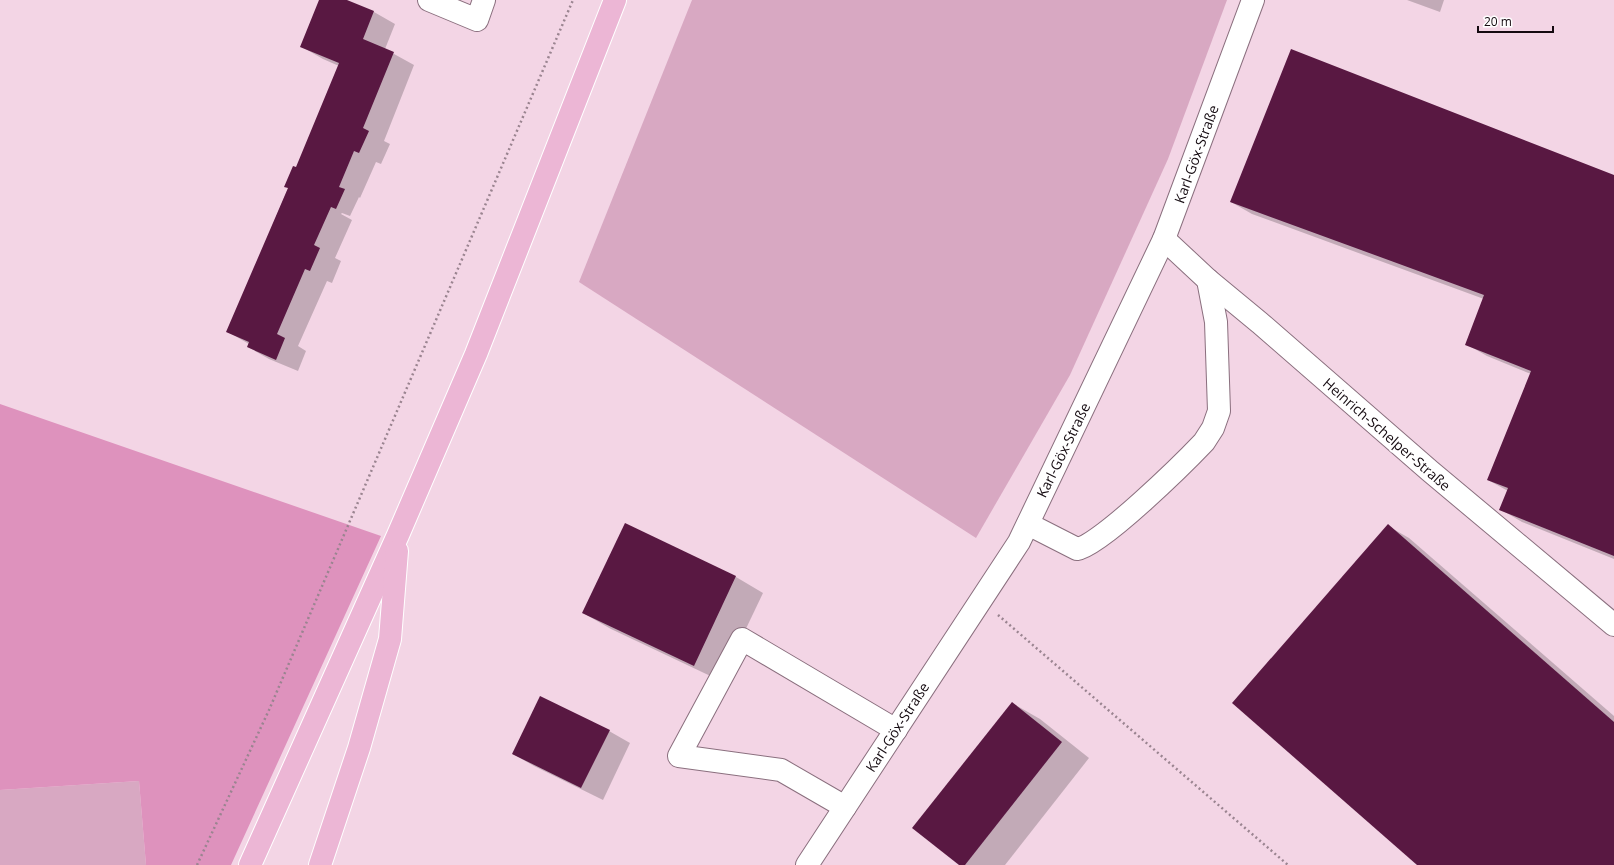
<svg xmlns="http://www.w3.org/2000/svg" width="1614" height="865" viewBox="0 0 1614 865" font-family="'Open Sans',sans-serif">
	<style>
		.green { fill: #d8a8c2 }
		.forest { fill: #de92bd }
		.shadow { fill: #0003 }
		.building { fill: #591842 }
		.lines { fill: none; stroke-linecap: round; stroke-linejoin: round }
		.minor-casing { stroke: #8a6f7e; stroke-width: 24 }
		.major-casing { stroke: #fff; stroke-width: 24 }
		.path { stroke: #9a8490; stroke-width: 2.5; stroke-dasharray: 2 3; stroke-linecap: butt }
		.minor { stroke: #fff; stroke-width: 22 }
		.major { stroke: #ecb6d5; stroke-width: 22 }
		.labels { text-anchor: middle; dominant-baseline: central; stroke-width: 4; stroke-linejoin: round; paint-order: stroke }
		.street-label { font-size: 14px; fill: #140a10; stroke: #fff }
	</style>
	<rect width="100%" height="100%" fill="#f3d5e5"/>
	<g class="green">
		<polygon points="692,0 1227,0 1168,159 1070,375 976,538 579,282"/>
		<polygon points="139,781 146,865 0,865 0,790"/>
	</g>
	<polygon class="forest" points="0,404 381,536 231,865 146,865 139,781 0,790"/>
	<g class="shadow">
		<polygon points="320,0 344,0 374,12 395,24 385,49 414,65 384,141 390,144 381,164 376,162 360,198 359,197 350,216 342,213 341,214 352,220 335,258 341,261 332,283 327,281 298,346 306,351 298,371 269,359 248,347 249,344 228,332 339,66 323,59 302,47"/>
		<polygon points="1407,0 1444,0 1440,12"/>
		<polygon points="1614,176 1614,559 1522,522 1500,509 1508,491 1488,480 1531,374 1487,356 1466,344 1484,299 1252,214 1231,202"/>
		<polygon points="1388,526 1409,538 1614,716 1614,865 1419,865"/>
		<polygon points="736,577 763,593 721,681 611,629 583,613"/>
		<polygon points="1012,703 1040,719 1089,758 1005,865 960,865"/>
		<polygon points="609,731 630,743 603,800 534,766 513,754"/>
	</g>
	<g class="building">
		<polygon points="319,0 347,0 374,11 363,39 394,52 363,128 369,131 359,153 354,151 339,187 345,189 336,209 331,207 314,245 320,248 310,271 305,269 277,334 285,338 276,360 247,347 249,342 226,332 288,188 284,187 293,166 296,167 339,63 300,47"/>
		<polygon points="1291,49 1614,175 1614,556 1499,510 1508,488 1487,480 1531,371 1465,345 1484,295 1230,202"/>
		<polygon points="625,523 736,576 694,666 582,613"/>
		<polygon points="1388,524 1614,722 1614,865 1417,865 1232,703"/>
		<polygon points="540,696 610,730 581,788 512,754"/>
		<polygon points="1012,702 1062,742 965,865 959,865 912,828"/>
	</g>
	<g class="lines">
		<defs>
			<g id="minor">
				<polyline points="429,0 477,20 484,0"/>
				<polyline points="1164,239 1208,280 1260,323 1430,471 1614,625"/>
				<path d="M1028,524l49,25c23,-3 108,-87 127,-107l9,-14 6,-17 -3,-89 -8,-42"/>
				<polyline points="845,807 781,770 679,756 742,639 896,730"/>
				<polyline points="807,865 1019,542 1164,239 1253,0"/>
			</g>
			<g id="major">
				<polyline points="250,865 398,535 476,354 615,0"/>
				<polyline points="320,865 359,748 390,639 397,551"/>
			</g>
		</defs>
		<use href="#minor" class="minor-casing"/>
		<use href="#major" class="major-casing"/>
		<g class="path">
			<polyline points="998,615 1288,865"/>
			<polyline points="197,865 269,710 573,0"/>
		</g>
		<use href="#minor" class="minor"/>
		<use href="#major" class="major"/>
	</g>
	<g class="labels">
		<g class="street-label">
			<text transform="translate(1196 154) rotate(-70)">Karl-Göx-Straße</text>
			<text transform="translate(1387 434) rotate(41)">Heinrich-Schelper-Straße</text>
			<text transform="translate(1063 450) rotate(-64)">Karl-Göx-Straße</text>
			<text transform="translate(897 727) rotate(-57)">Karl-Göx-Straße</text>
		</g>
	</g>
	<path d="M1478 26v6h75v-6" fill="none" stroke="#140a10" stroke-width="2"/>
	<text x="1484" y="26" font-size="12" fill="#140a10" stroke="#ffffff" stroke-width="3" paint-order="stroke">20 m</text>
</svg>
